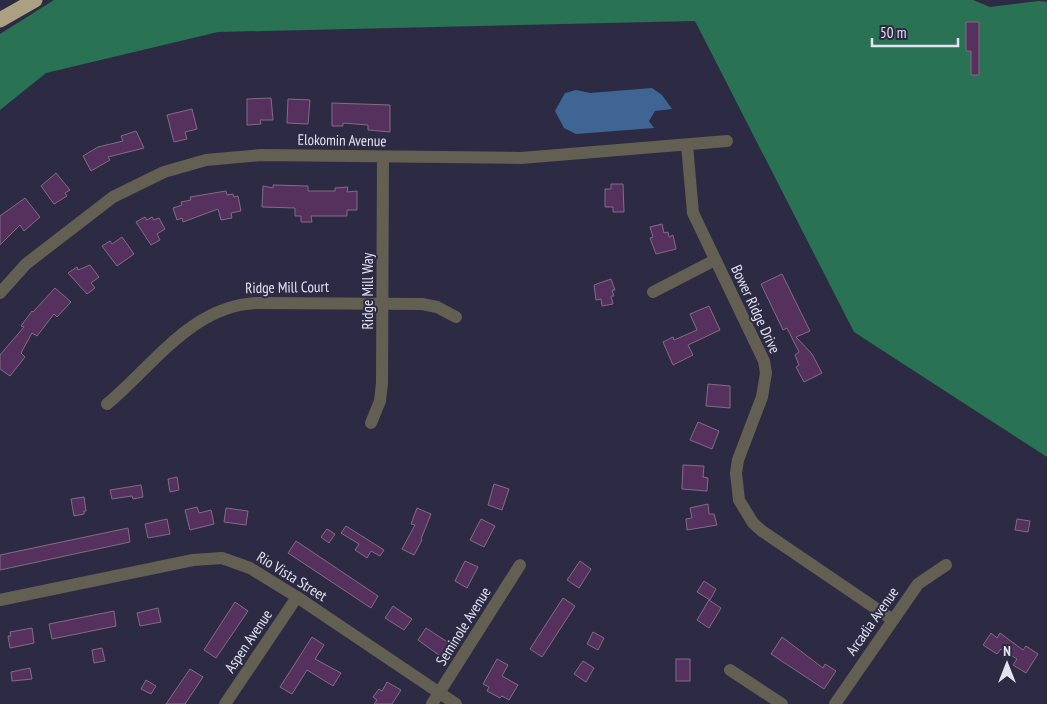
<svg xmlns="http://www.w3.org/2000/svg" width="1047" height="704" viewBox="0 0 1047 704" font-family="'PT Sans Narrow',sans-serif">
	<style>
		.forest { fill: #2a7254 }
		.water { fill: #3e6594 }
		.building { fill: #57315e; stroke: #826c85 }
		.lines { fill: none; stroke-linecap: round; stroke-linejoin: round }
		.minor { stroke: #635f52; stroke-width: 12 }
		.motorway { stroke: #aba081; stroke-width: 15 }
		.labels { text-anchor: middle; dominant-baseline: central; stroke-width: 4; stroke-linejoin: round; paint-order: stroke }
		.street-label { font-size: 15px; fill: #e3e2f3; stroke: #2d2b44 }
	</style>
	<rect width="100%" height="100%" fill="#2d2b44"/>
	<polygon class="forest" points="54,0 973,0 990,7 1039,1 1047,2 1047,457 854,332 695,21 218,32 46,73 0,110 0,34"/>
	<polygon class="water" points="652,88 662,95 672,109 655,111 649,121 654,128 576,134 564,128 555,111 565,93 576,90 590,93"/>
	<g class="building">
		<polygon points="966,22 979,22 979,75 971,75 971,51 966,51"/>
		<polygon points="271,98 273,120 260,120 261,124 247,125 247,99"/>
		<polygon points="288,99 310,100 308,124 287,123"/>
		<polygon points="332,103 390,105 390,132 368,130 368,125 343,123 343,126 332,126"/>
		<polygon points="192,109 197,129 185,132 187,139 174,142 167,115"/>
		<polygon points="136,131 144,148 108,157 110,160 91,171 83,156 98,147 123,141 121,136"/>
		<polygon points="56,173 70,190 65,193 67,196 54,204 41,186"/>
		<polygon points="611,184 623,184 624,212 613,212 613,207 605,207 605,189 611,189"/>
		<polygon points="273,185 308,186 308,191 335,191 335,188 348,187 347,192 357,191 357,210 347,210 347,216 311,216 312,222 301,222 301,216 295,216 295,208 262,207 263,186 273,188"/>
		<polygon points="226,191 227,195 233,194 234,197 238,196 241,211 231,213 232,218 221,220 218,209 183,222 182,218 177,220 173,208 182,205 181,202 191,200 190,197"/>
		<polygon points="25,198 40,217 24,231 20,225 0,245 0,216"/>
		<polygon points="145,217 147,220 152,217 154,220 159,218 165,229 157,234 160,240 151,245 136,222"/>
		<polygon points="662,224 664,233 668,232 669,237 673,235 676,249 656,254 650,238 653,237 650,227"/>
		<polygon points="122,237 134,254 117,266 102,246 110,241 112,244"/>
		<polygon points="90,265 99,277 91,283 95,288 87,294 68,273 77,267 78,270"/>
		<polygon points="782,274 810,331 796,337 812,354 822,373 804,382 796,367 799,365 795,355 799,352 787,328 783,330 761,284"/>
		<polygon points="611,279 615,290 612,290 614,296 611,296 613,304 602,306 601,299 596,300 594,285"/>
		<polygon points="55,288 71,302 57,317 54,314 37,336 32,333 21,353 25,357 10,376 0,369 0,355 24,327 21,326 32,311 33,312"/>
		<polygon points="709,306 720,330 688,345 693,355 673,365 663,342 673,337 674,340 697,330 690,314"/>
		<polygon points="708,384 730,386 730,408 706,406"/>
		<polygon points="698,422 719,431 712,449 690,440"/>
		<polygon points="683,465 704,466 703,477 708,478 707,491 682,489"/>
		<polygon points="177,477 179,490 170,492 168,479"/>
		<polygon points="494,484 509,489 502,510 488,505"/>
		<polygon points="141,485 143,497 133,499 132,496 112,499 110,490"/>
		<polygon points="84,497 86,511 84,511 84,514 74,516 71,499"/>
		<polygon points="708,504 709,514 714,514 717,525 687,530 686,519 692,518 690,508"/>
		<polygon points="197,507 199,513 211,510 214,524 190,530 185,510"/>
		<polygon points="226,508 248,511 246,525 224,522"/>
		<polygon points="417,508 431,514 421,539 422,540 414,555 402,549 415,525 411,524"/>
		<polygon points="167,519 170,534 148,538 145,524"/>
		<polygon points="481,519 495,526 484,547 470,540"/>
		<polygon points="1017,519 1030,521 1028,532 1015,530"/>
		<polygon points="346,526 384,550 380,556 371,551 367,558 355,550 359,544 341,533"/>
		<polygon points="128,528 130,542 0,570 0,555"/>
		<polygon points="327,529 335,534 329,543 321,537"/>
		<polygon points="296,541 378,596 371,608 288,553"/>
		<polygon points="465,561 478,567 467,588 455,581"/>
		<polygon points="580,561 591,569 579,588 567,580"/>
		<polygon points="704,581 716,589 710,600 697,592"/>
		<polygon points="563,598 575,606 542,657 530,649"/>
		<polygon points="709,600 721,608 709,628 697,620"/>
		<polygon points="235,602 248,611 216,658 204,650"/>
		<polygon points="393,606 412,619 404,630 385,618"/>
		<polygon points="158,608 161,622 140,626 137,613"/>
		<polygon points="114,611 116,626 52,639 49,624"/>
		<polygon points="32,628 34,643 10,648 8,636 11,636 10,632"/>
		<polygon points="426,628 452,645 443,658 418,640"/>
		<polygon points="593,632 604,638 598,650 587,644"/>
		<polygon points="991,633 997,638 1000,633 1023,650 1026,646 1038,654 1026,673 1013,665 1017,659 1001,649 997,654 983,645"/>
		<polygon points="312,637 324,645 315,659 341,673 333,686 307,670 292,694 280,687"/>
		<polygon points="782,637 823,668 825,664 836,671 824,689 771,654"/>
		<polygon points="102,648 105,661 94,663 92,650"/>
		<polygon points="497,659 508,665 502,676 518,685 509,700 502,696 500,698 487,691 489,687 483,684"/>
		<rect x="676" y="659" width="14" height="22"/>
		<polygon points="583,661 594,668 586,682 574,674"/>
		<polygon points="30,668 32,679 12,681 11,672"/>
		<polygon points="190,669 203,677 185,704 166,704"/>
		<polygon points="146,680 156,686 151,694 141,689"/>
		<polygon points="387,682 401,690 392,704 374,704 377,700 373,697 379,689 382,691"/>
	</g>
	<g class="lines">
		<g class="minor">
			<polyline points="687,145 693,213 764,361 766,373 762,397 738,460 736,473 739,500 753,523 762,531 893,620"/>
			<polyline points="653,292 715,260"/>
			<polyline points="0,293 26,264 113,197 164,172 206,160 261,155 521,158 727,141"/>
			<path d="M107,404c46,-38 86,-100 152,-101l163,1 15,3 19,10"/>
			<polyline points="371,423 380,401 382,383 383,157"/>
			<polyline points="0,600 193,560 222,558 250,568 297,597 456,704"/>
			<polyline points="730,670 782,704"/>
			<polyline points="225,704 297,597"/>
			<polyline points="432,704 520,565"/>
			<polyline points="835,704 918,584 946,565"/>
		</g>
		<polyline class="motorway" points="0,20 35,0"/>
	</g>
	<g class="labels">
		<g class="street-label">
			<text transform="translate(342 140) rotate(1)">Elokomin Avenue</text>
			<text transform="translate(287 287) rotate(-1)">Ridge Mill Court</text>
			<text transform="translate(367 291) rotate(-90)">Ridge Mill Way</text>
			<text transform="translate(756 309) rotate(65)">Bower Ridge Drive</text>
			<text transform="translate(292 576) rotate(32)">Rio Vista Street</text>
			<text transform="translate(872 621) rotate(-55)">Arcadia Avenue</text>
			<text transform="translate(463 626) rotate(-58)">Seminole Avenue</text>
			<text transform="translate(248 641) rotate(-56)">Aspen Avenue</text>
		</g>
	</g>
	<g transform="translate(1007 664)" stroke="#2d2b44" stroke-width="4" paint-order="stroke">
	<path d="M0-4L9 19L0 12L-9 19Z" fill="#e3e2f3"/>
	<text y="-8" font-size="14" font-weight="bold" text-anchor="middle" fill="#e3e2f3">N</text>
	</g>
	<path d="M872 38v8h86v-8" fill="none" stroke="#e3e2f3" stroke-width="2.5"/>
	<text x="880" y="38" font-size="15" fill="#e3e2f3" stroke="#2d2b44" stroke-width="4" paint-order="stroke">50 m</text>
</svg>
